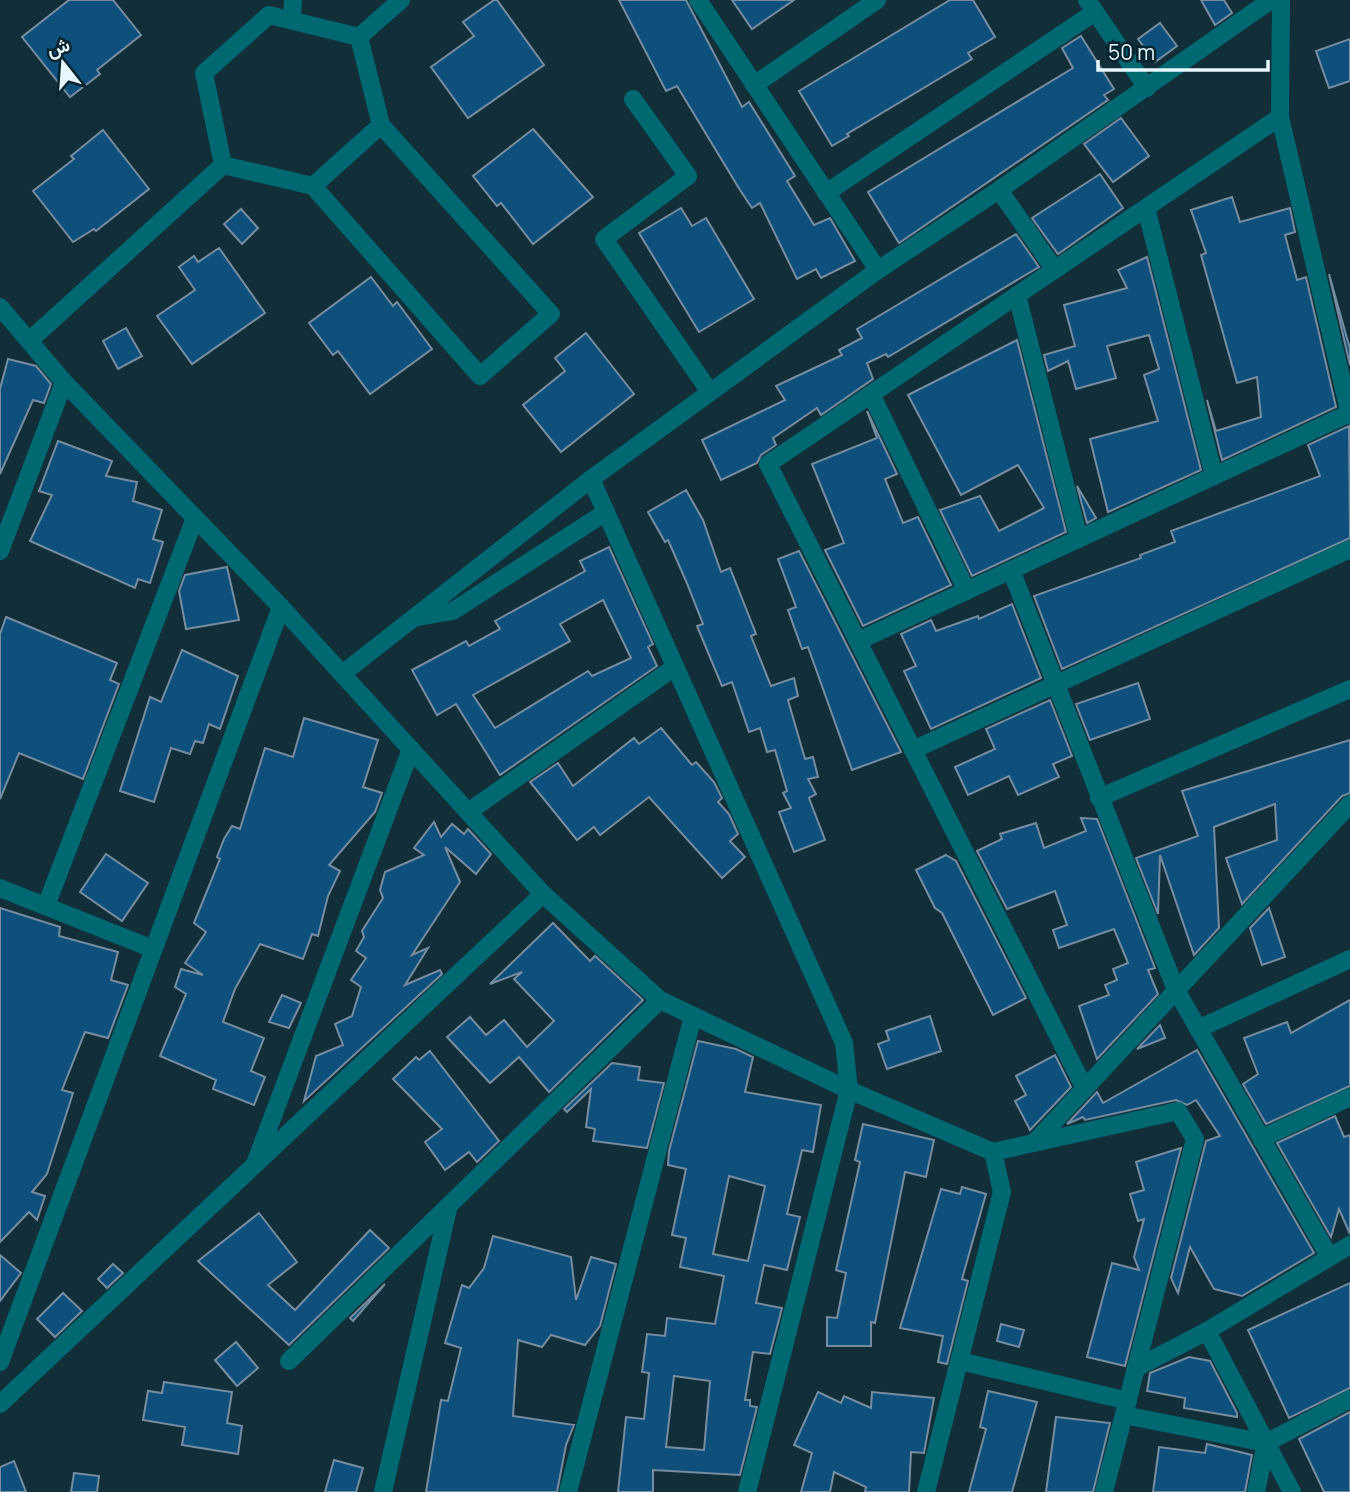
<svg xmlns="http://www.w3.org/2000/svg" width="1350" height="1492" viewBox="0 0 1350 1492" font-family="Manrope,Vazirmatn,sans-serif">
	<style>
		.building { fill: #0f4f7c; stroke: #768da1; stroke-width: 2; fill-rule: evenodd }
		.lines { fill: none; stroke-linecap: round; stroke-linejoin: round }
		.minor { stroke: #006871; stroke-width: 18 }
	</style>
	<rect width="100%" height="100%" fill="#112e39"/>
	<g class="building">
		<polygon points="69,0 113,0 141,35 97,70 100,74 70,97 22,37"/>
		<polygon points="494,0 497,0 544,65 468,118 431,67 474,36 463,22"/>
		<polygon points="619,0 686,0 742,107 749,102 795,176 787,181 814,225 830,218 855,261 821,278 816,269 797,279 760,203 752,208 740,190 677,86 666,91"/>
		<polygon points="732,0 794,0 752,29"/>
		<polygon points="950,0 973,0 995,37 968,53 972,59 847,134 849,136 832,146 799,91"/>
		<polygon points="1201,0 1224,0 1232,13 1215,25"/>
		<polygon points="1160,23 1177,46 1155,62 1138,39"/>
		<polygon points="1081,36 1114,89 1104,95 1108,100 899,243 868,192 1073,68 1062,48"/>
		<polygon points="1350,39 1350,81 1329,88 1316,51"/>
		<polygon points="1121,118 1149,156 1113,182 1084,144"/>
		<polygon points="533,129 593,197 533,244 501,203 497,206 473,176"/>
		<polygon points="103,130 149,189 96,231 94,229 73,242 33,191 74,159 71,156"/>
		<polygon points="1100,174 1123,208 1058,254 1032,218"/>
		<polygon points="1232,197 1240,222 1290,208 1295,232 1285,235 1297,280 1306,277 1336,407 1222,460 1207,400 1216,431 1261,417 1257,377 1237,383 1201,255 1206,253 1191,210"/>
		<polygon points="681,208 692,226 706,218 754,299 699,332 639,233"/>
		<polygon points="241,209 258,228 242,244 224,224"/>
		<polygon points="1016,234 1039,267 888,357 886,354 867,363 873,379 821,415 817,408 773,438 776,445 761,455 757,463 721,480 702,440 785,400 776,386 842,355 839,350 862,338 857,329"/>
		<polygon points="219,248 265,313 192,364 157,316 195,290 179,267 194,256 198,262"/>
		<polygon points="1147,257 1201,470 1108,512 1090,439 1158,421 1144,375 1159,369 1149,335 1107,346 1116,378 1076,389 1068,361 1048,371 1044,355 1075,346 1064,305 1127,288 1118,270"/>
		<polygon points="1329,274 1350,349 1350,365"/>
		<polygon points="371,277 393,306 397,302 432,349 370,394 338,351 333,355 309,323"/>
		<polygon points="126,328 142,356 118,369 103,341"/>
		<polygon points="586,333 634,394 561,452 523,405 565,371 555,358"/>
		<polygon points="1017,340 1066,532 972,576 940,510 980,496 999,531 1044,508 1018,465 961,495 908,395"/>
		<polygon points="8,359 36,366 51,384 44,403 33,400 0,474 0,389"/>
		<polygon points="867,411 897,474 885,479 903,523 918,517 951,585 863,626 825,550 844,543 812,464 877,438"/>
		<polygon points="1349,426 1350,538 1062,669 1034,596 1141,558 1140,555 1175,542 1171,531 1320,476 1308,445"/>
		<polygon points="58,441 112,461 106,476 137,482 133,501 162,510 153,539 163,542 150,583 138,579 135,588 30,541 52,495 39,491"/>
		<polygon points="1077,486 1096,518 1087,523"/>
		<polygon points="686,490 703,520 721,572 730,568 756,634 751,636 771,686 794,678 798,696 788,700 805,759 813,757 818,777 808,779 816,794 809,798 825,840 794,852 779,812 791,808 783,793 787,791 775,750 767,752 760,728 749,732 732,682 722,686 697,626 703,624 686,581 668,540 665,542 648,512"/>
		<path d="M609,547l44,97 -5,3 9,19 -157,109 -44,-71 -19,11 -25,-45 54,-29 3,5 31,-17 -5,-8 90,-50 -5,-10zM603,600l28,58 -39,18 -4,-5 -93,57 -22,-33 97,-54 -10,-17z"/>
		<polygon points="799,551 901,752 852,770 808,647 802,649 788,610 796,607 778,559"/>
		<polygon points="227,567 239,620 186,629 179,591 185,575"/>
		<polygon points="1012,604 1041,678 931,729 904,671 916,666 901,634 931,620 936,631 978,616 979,619"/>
		<polygon points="6,617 117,663 110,680 119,684 83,779 19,753 0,799 0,634"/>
		<polygon points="182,650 238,676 220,729 209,724 203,743 195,741 190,754 171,748 154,802 120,791 150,697 161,702"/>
		<polygon points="1138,683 1150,719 1090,740 1076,704"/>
		<polygon points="1050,700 1072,756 1053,764 1059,777 1018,795 1009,776 968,795 955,767 995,749 986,729"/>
		<polygon points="304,718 378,740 363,787 382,793 375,812 329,865 340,871 328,896 318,936 312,934 303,959 260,944 235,989 223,1022 264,1038 251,1071 265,1077 254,1105 213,1089 216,1080 160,1056 186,994 175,987 181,969 203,975 185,963 206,932 194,923 220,859 217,857 224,839 232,826 240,829 265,748 293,757"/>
		<polygon points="661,728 692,765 696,762 714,782 722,798 718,802 729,814 738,834 730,841 745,857 722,878 649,797 600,835 594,827 577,840 530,782 558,763 573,786 634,738 639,744"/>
		<polygon points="1350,740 1350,793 1342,796 1242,904 1226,858 1277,840 1275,804 1214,827 1219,928 1194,955 1160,855 1158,914 1136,858 1198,836 1182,791"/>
		<polygon points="1081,818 1097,819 1155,968 1148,970 1158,994 1097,1059 1079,1006 1109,995 1105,985 1117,980 1113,969 1128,963 1114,929 1059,948 1053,930 1067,925 1055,891 1007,909 977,851 1002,839 1000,834 1036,823 1044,848 1086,831"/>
		<polygon points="434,822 441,837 452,824 464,834 468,829 491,854 476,874 445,847 460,882 412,955 428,948 405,985 440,970 442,974 304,1101 316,1056 343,1045 335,1024 352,1016 361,987 351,980 366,958 356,951 364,937 362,931 383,898 380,890 385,872 424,855 414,848"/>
		<polygon points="106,854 148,883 122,921 80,892"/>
		<polygon points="946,855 956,861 1026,998 993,1015 942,913 935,908 916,870"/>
		<polygon points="0,908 60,927 59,936 118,952 111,980 128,985 108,1038 85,1032 62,1090 73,1093 47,1174 32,1192 45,1196 37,1220 29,1212 0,1242"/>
		<polygon points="1269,908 1285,957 1262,965 1250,928"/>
		<polygon points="553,923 590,961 595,956 643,1000 549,1092 519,1057 490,1083 447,1037 470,1017 486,1035 504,1020 527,1047 554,1021 514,979 522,972 490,984"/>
		<polygon points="282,995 301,1003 289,1028 269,1022"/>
		<polygon points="1350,1000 1350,1086 1266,1124 1243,1084 1258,1074 1244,1038 1287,1022 1291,1033"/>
		<polygon points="930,1016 941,1051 887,1069 878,1044 889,1040 886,1031"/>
		<polygon points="1160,1025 1165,1038 1137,1049"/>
		<path d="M698,1041l38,8 17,8 -8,35 76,13 -8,47 -11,-2 -15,64 13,3 -13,53 -23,-5 -8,38 26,5 -12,46 -17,-2 -8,48h5v6l7,1 -17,68 -87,-5v22h-35l8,-75 18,2 5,-46 -7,-1 5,-38 18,2 2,-18 48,6 9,-48 -44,-9 6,-29 -14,-3 14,-66 -18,-4 1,-14zM729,1176l36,10 -17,75 -35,-7zM674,1376l36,5 -6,69 -38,-3z"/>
		<polygon points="1197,1050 1314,1253 1242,1296 1214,1289 1190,1247 1178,1293 1171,1278 1206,1141 1220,1136 1196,1100 1187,1105 1176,1100 1085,1120 1083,1117 1067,1124 1097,1092 1103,1103"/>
		<polygon points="430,1051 499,1141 477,1162 469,1152 445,1170 425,1142 442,1129 393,1079 416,1057 419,1060"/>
		<polygon points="1055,1055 1071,1087 1030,1130 1015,1101 1026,1095 1016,1076"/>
		<polygon points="612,1063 640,1067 638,1080 664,1083 647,1148 593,1141 595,1129 586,1127 591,1089 567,1112 564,1109"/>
		<polygon points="1335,1116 1344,1137 1350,1135 1350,1234 1339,1209 1331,1237 1277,1143"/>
		<polygon points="863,1124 934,1140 926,1177 905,1172 875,1323 871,1322 871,1346 827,1346 827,1317 837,1318 846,1273 836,1270 860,1162 855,1160"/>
		<polygon points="1181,1148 1125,1366 1087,1357 1112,1263 1139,1270 1134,1257 1144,1219 1138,1221 1130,1194 1144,1190 1136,1162"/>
		<polygon points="962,1187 986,1194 962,1279 968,1281 947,1364 938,1362 943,1336 900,1328 941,1189 960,1194"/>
		<polygon points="259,1213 297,1262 268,1285 295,1310 370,1230 389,1248 289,1345 198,1261"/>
		<polygon points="493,1236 571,1257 576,1300 591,1257 616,1264 600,1326 585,1345 551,1335 542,1347 518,1340 513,1416 574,1425 566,1445 557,1492 426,1492 441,1400 448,1401 461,1348 445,1343 462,1285 469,1288 484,1268"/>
		<polygon points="0,1255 21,1273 0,1301"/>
		<polygon points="113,1264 123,1273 107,1288 98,1279"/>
		<polygon points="1350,1283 1350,1388 1289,1418 1248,1330"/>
		<polygon points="385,1284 353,1321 350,1318"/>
		<polygon points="63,1293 82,1311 55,1337 37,1319"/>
		<polygon points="1001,1324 1024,1330 1019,1347 997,1341"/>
		<polygon points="236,1342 258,1368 237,1386 215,1360"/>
		<polygon points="1189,1357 1210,1361 1237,1413 1237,1417 1184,1408 1185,1398 1147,1391 1150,1373"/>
		<polygon points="164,1382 232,1392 227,1423 242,1426 238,1454 182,1445 185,1427 143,1420 148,1391 162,1393"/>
		<polygon points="988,1391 1037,1402 1012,1492 969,1492 986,1429 980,1427"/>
		<polygon points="818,1392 841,1403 844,1396 871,1408 872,1392 934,1398 924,1453 911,1452 909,1492 865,1492 866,1487 834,1472 830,1492 801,1492 812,1453 794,1445"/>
		<polygon points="1350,1412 1350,1492 1324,1492 1299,1439"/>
		<polygon points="1056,1417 1110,1423 1093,1492 1046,1492"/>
		<polygon points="1207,1444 1252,1455 1245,1492 1153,1492 1159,1447 1205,1453"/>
		<polygon points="334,1460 363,1468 356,1492 325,1492"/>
		<polygon points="14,1461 26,1492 0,1492 0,1467"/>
		<polygon points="74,1473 99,1476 97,1492 71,1492"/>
	</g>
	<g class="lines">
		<g class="minor">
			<polyline points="698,0 878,270"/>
			<polyline points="1087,0 1147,88"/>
			<polyline points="1281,0 1280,117 1350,415"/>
			<polyline points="292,20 293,0"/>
			<polyline points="359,37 401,0"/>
			<polyline points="754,85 877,0"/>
			<polyline points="633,99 688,176 604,239 710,392"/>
			<polyline points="313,186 381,125 359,37 269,15 204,73 223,165 313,186 480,376 551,314 381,125"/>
			<polyline points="999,190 1055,270"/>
			<polyline points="826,193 1095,12"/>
			<polyline points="1146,208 1214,476"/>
			<polyline points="1017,295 1079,539"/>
			<polyline points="0,307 64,382 281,607 543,894 660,1000 849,1090 993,1152 1002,1192 926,1492"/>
			<polyline points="29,341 223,165"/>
			<polyline points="871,394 967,591"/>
			<polyline points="591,479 844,1043 849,1090 747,1492"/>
			<polyline points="0,551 64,382"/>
			<polyline points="1011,570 1176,990 1329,1256"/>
			<polyline points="418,617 453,611 606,512"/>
			<polyline points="858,641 1350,413"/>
			<polyline points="342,674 591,479 878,270 999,190 1271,0"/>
			<polyline points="913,750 1350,549"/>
			<polyline points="1099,798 1350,689"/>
			<polyline points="468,812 675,667"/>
			<polyline points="0,888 153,949"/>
			<polyline points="46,906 195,518"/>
			<polyline points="1198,1029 1350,959"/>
			<polyline points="1085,1089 768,464 1280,117"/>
			<polyline points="1262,1138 1350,1097"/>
			<polyline points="1034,1143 1350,804"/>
			<polyline points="993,1152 1178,1111 1195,1139 1104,1492"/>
			<polyline points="256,1161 411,749"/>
			<polyline points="1207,1331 1292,1492"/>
			<polyline points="289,1361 660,1000"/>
			<polyline points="960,1361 1128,1401"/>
			<polyline points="0,1362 281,607"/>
			<polyline points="1136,1368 1207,1331 1350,1245"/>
			<polyline points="0,1404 543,894"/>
			<polyline points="1124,1415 1266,1443 1350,1399"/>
			<polyline points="383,1492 448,1209"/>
			<polyline points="568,1492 693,1016"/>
			<polyline points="1256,1492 1266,1443"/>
		</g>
	</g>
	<g transform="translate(63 63) rotate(343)" stroke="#06242f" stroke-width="5" paint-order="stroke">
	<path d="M0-5L12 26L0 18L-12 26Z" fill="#e7f7fe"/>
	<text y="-10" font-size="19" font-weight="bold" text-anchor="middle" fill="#e7f7fe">ش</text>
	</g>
	<path d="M1098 60v10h170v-10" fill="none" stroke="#e7f7fe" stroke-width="3.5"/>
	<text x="1108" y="60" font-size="21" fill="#e7f7fe" stroke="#06242f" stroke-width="5" paint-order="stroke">50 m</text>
</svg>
